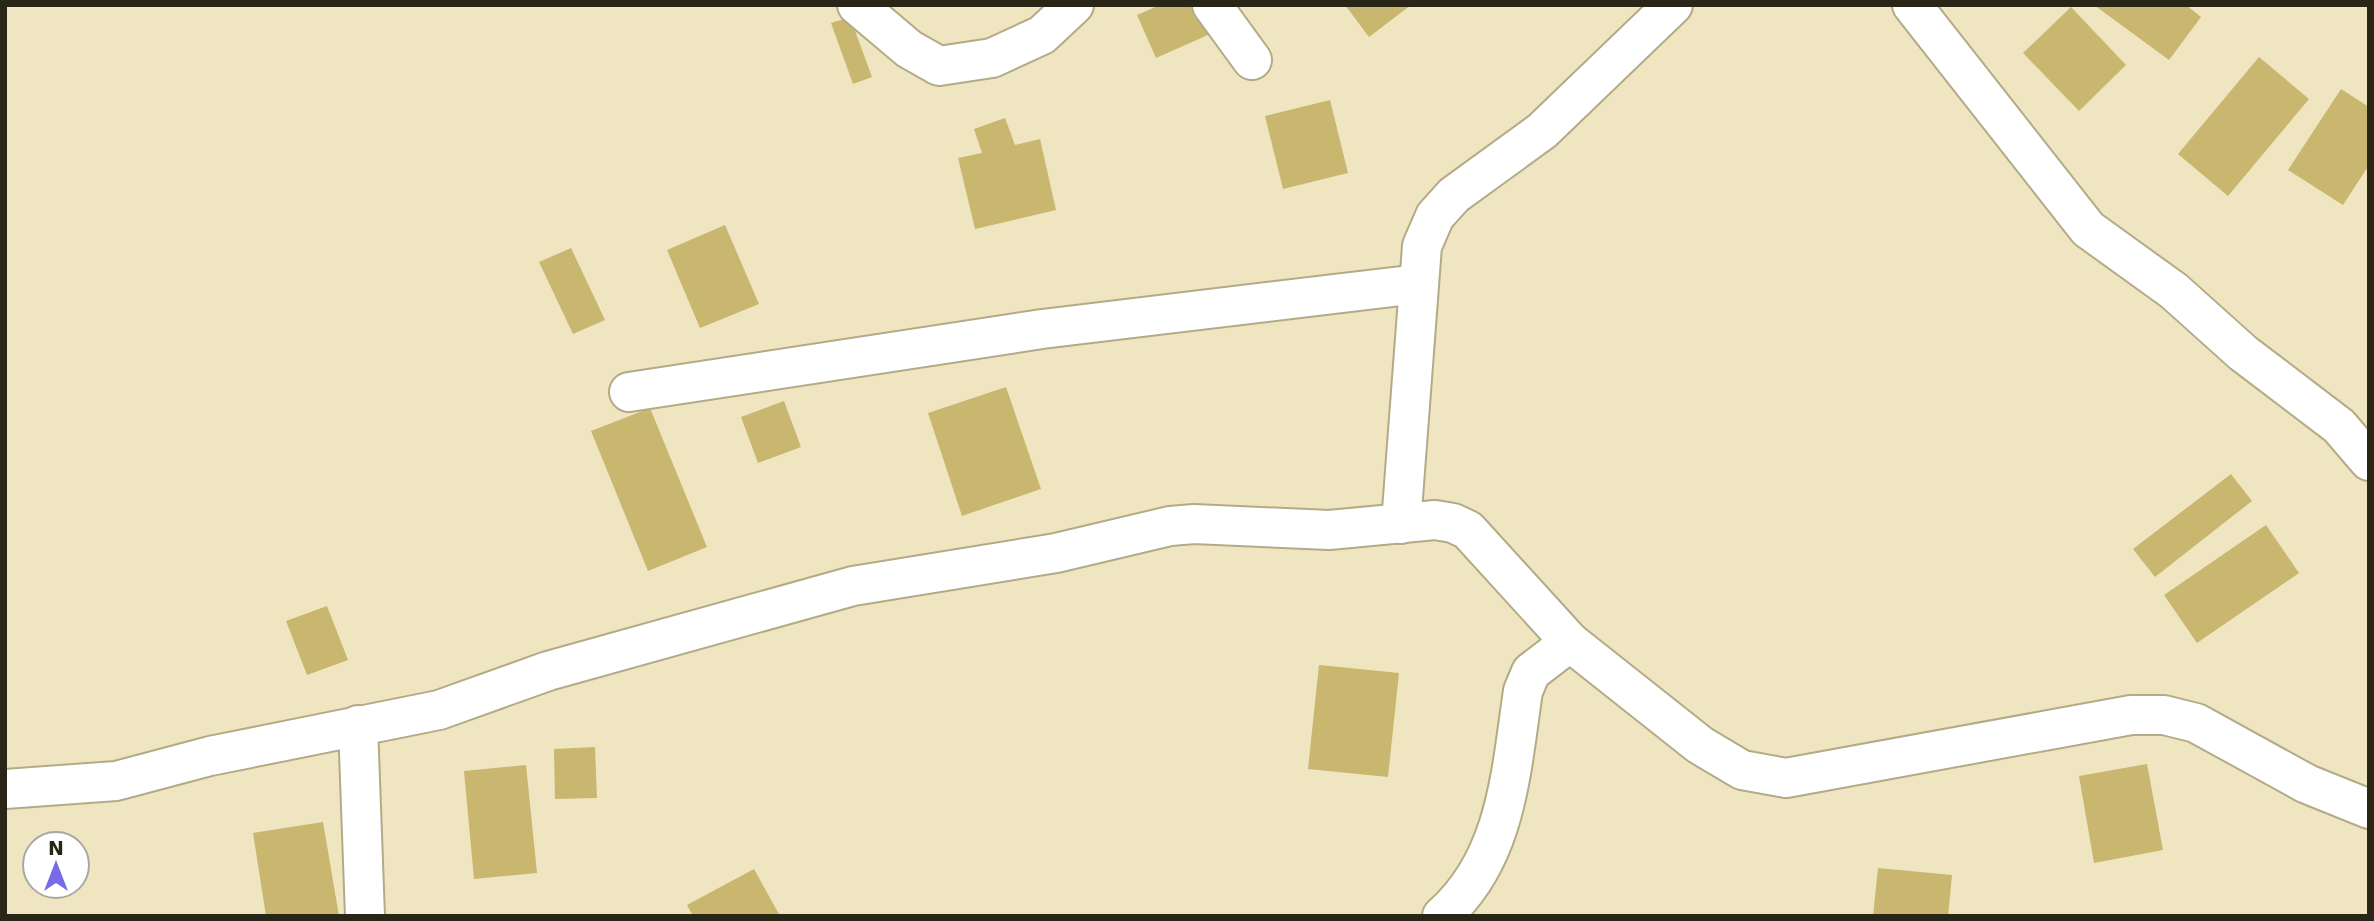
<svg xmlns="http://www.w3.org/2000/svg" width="2374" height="921" viewBox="0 0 2374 921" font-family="'DejaVu Sans',sans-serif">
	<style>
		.building { fill: #c9b66f }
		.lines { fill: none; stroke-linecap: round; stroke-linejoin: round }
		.minor-casing { stroke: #b3aa87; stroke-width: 42 }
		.minor { stroke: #fff; stroke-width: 38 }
	</style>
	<rect width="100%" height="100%" fill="#efe6c1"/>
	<g class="building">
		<polygon points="1160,5 1206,5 1217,31 1156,58 1137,15"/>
		<polygon points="1345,5 1411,5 1369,37"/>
		<polygon points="2094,5 2186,5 2201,17 2169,60"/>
		<polygon points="2071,7 2126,65 2079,111 2023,53"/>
		<polygon points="850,17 872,77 853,84 831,23"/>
		<polygon points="2259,57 2309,99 2228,196 2178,154"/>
		<polygon points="2341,89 2369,107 2369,165 2343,205 2288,170"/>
		<polygon points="1330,100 1348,173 1283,189 1265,116"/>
		<polygon points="1005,118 1015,145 1040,139 1056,210 975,229 958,158 982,153 974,129"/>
		<polygon points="725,225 759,304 700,328 667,250"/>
		<polygon points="571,248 605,320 573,334 539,262"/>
		<polygon points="1006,387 1041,489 962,516 928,413"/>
		<polygon points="784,401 801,447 758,463 741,417"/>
		<polygon points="650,408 707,547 648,571 591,431"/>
		<polygon points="2231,474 2252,501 2155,577 2133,549"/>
		<polygon points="2266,525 2299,573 2197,643 2164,595"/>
		<polygon points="327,606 348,660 307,675 286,621"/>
		<polygon points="1319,665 1399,673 1388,777 1308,769"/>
		<polygon points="595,747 597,798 555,799 554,749"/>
		<polygon points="2147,764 2163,850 2094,863 2079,776"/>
		<polygon points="526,765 537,873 474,879 464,771"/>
		<polygon points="323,822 339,916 266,916 253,833"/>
		<polygon points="1878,868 1952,875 1948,916 1873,916"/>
		<polygon points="754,869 780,916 693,916 687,905"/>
	</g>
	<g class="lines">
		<defs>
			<g id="minor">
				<polyline points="857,5 909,49 939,66 992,58 1042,35 1074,5"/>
				<polyline points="1212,5 1252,60"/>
				<polyline points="1912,5 2088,229 2174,291 2243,353 2339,426 2369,461"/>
				<polyline points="629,392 1042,329 1418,284"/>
				<polyline points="1401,524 1422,246 1435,216 1454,195 1542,131 1673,5"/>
				<polyline points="358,725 365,916"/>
				<polyline points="5,789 116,781 210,756 439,710 548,671 853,586 1056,553 1170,526 1194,524 1329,530 1435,520 1453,523 1468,530 1570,642 1700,745 1742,770 1786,778 2131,715 2164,715 2196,723 2307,784 2369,809"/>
				<path d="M1442,916c65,-57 69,-145 81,-225l8,-19 39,-30"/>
			</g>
		</defs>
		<use href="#minor" class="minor-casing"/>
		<use href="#minor" class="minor"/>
	</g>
	<rect width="2374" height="921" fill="none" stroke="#292517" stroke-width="14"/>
	<g transform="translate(56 865)"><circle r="33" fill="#ffffff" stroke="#a9a8a2" stroke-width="2"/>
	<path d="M0-5L12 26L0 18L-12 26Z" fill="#796ae5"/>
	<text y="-10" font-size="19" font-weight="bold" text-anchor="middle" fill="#292517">N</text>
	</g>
</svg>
